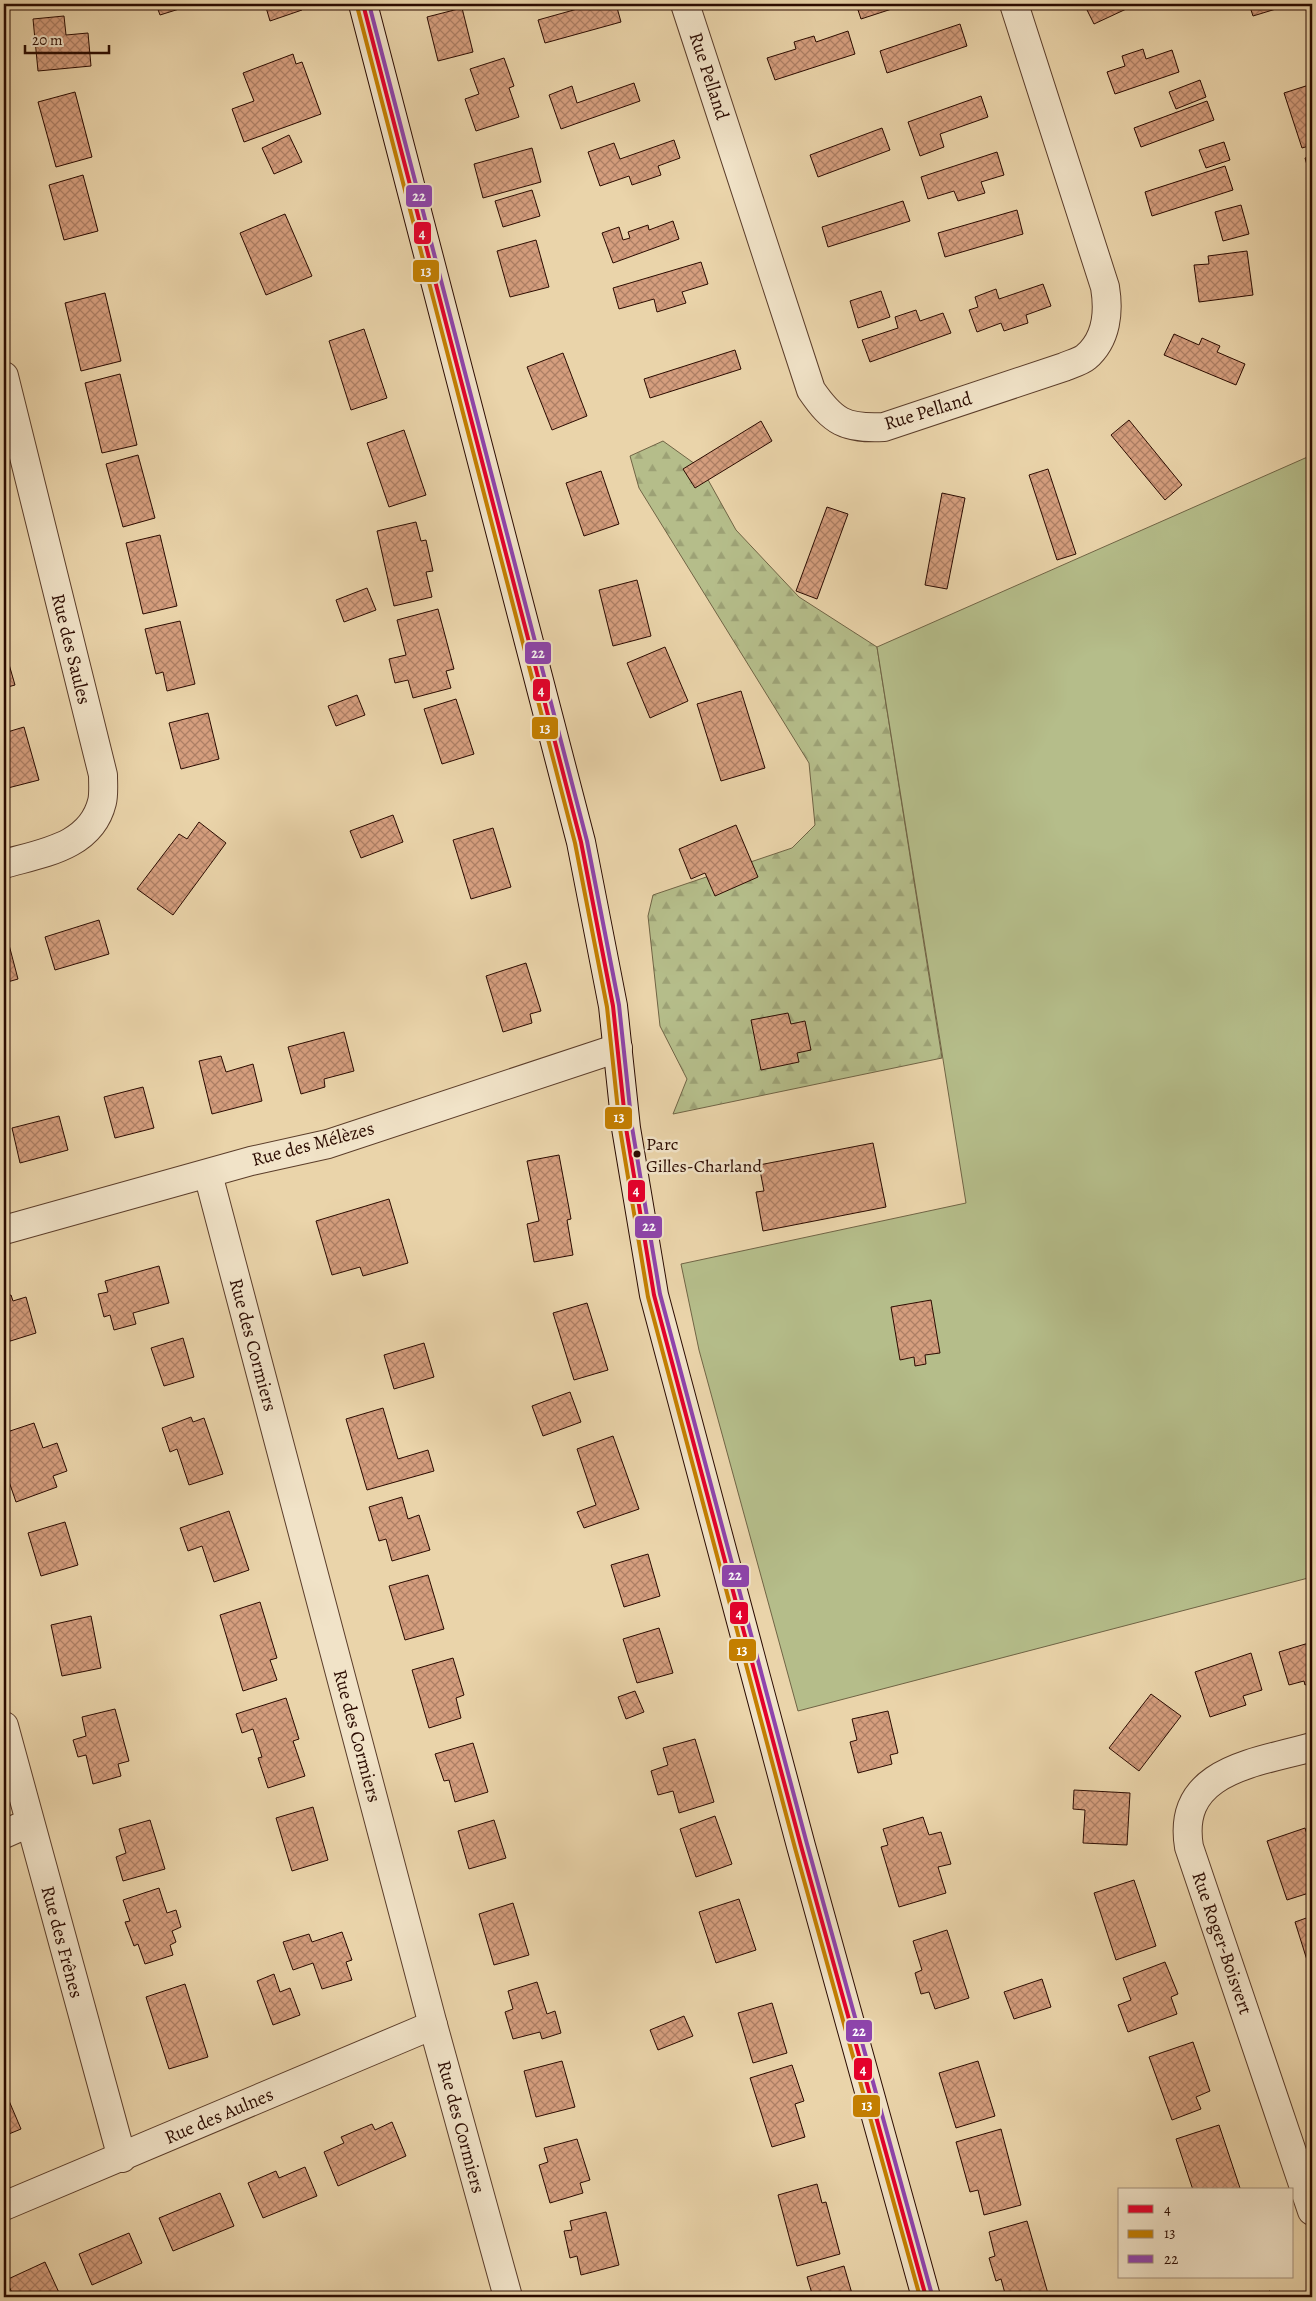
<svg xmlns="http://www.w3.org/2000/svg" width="1316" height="2301" viewBox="0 0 1316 2301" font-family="Alegreya,serif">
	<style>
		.forest { fill: url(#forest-firs); stroke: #706445 }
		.park { fill: #b5bd8a; stroke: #706445 }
		.building { fill: url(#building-cross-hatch); stroke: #2b0b00 }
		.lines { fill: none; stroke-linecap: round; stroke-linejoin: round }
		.street-casing { stroke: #5b3d2a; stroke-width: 30 }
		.secondary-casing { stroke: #2b0b00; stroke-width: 30 }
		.street { stroke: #f1e3c8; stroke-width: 28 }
		.secondary { stroke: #f1e3c8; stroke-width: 28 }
		.bus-1-casing { stroke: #f1e3c8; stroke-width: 8 }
		.bus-2-casing { stroke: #f1e3c8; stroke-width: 8 }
		.bus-3-casing { stroke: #f1e3c8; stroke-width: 8 }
		.bus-1 { stroke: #e4002b; stroke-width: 4 }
		.bus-2 { stroke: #c47f00; stroke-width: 4 }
		.bus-3 { stroke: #8e44ad; stroke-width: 4 }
		.bus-dot { fill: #2b0b00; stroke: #f1e3c8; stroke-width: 2 }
		.labels { text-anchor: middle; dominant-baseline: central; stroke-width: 5; stroke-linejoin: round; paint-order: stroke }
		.bus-label { font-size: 18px; fill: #2b0b00; stroke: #f1e3c8; text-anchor: start }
		.street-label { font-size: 19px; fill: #2b0b00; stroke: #f1e3c8 }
		.line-badge { stroke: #f1e3c8; stroke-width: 2 }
		.badge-label { font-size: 14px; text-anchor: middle; font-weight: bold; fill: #fff }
	</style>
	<defs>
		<pattern id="forest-firs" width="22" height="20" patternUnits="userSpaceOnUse" patternTransform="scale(1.25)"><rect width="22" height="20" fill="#b5bd8a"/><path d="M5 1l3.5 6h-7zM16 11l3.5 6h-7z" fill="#9ca175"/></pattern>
		<pattern id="building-cross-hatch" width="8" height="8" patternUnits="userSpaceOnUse" patternTransform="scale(1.25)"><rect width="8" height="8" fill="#d59e7e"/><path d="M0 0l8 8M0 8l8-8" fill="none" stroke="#ad7f65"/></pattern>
	</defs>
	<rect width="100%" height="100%" fill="#ead4aa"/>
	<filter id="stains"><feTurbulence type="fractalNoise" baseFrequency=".004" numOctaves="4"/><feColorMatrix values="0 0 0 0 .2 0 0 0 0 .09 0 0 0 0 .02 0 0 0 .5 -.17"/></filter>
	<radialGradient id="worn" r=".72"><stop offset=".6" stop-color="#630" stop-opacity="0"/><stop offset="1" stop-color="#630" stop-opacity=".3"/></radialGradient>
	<polygon class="forest" points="663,441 702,469 736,530 799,597 877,647 942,1058 673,1114 687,1079 660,1026 648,916 653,895 792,848 815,825 809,763 639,488 630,456"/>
	<polygon class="park" points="1312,455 1312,1577 798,1711 699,1350 681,1264 966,1203 877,647"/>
	<g class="building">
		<polygon points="156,4 195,4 160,15"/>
		<polygon points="265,4 300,4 302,10 270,21"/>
		<polygon points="595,4 616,4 621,22 545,43 538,20"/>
		<polygon points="856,4 907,4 861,19"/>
		<polygon points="1100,4 1137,4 1094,24 1087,10"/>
		<polygon points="1249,4 1289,4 1289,5 1253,16"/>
		<polygon points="462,8 473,52 438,61 427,17"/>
		<polygon points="64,16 66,35 88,33 91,66 38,71 33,19"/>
		<polygon points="960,24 967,46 887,73 880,51"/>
		<polygon points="848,31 855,54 775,80 767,58 796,49 794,42 814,36 816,42"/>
		<polygon points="1143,49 1146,59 1172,50 1179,72 1115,94 1107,72 1125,66 1122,56"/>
		<polygon points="293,54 296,64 302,62 321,114 244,142 232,109 254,101 243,73"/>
		<polygon points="504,58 514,86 509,88 519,117 476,131 465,99 479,94 470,69"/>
		<polygon points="1200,80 1206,97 1176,109 1169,92"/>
		<polygon points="634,83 640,101 561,129 549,95 572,86 577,103"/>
		<polygon points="1312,84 1312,145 1302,148 1284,93"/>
		<polygon points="75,92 92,157 56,167 38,102"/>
		<polygon points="981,96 988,117 940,134 944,147 920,156 908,122"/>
		<polygon points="1207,101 1214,120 1141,147 1134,128"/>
		<polygon points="882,128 890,150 818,177 810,155"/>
		<polygon points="289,135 302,162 274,174 262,148"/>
		<polygon points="674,140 680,158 658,166 661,175 632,185 629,176 600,186 588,152 614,143 620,159"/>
		<polygon points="1224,142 1230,160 1206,168 1199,150"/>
		<polygon points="532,148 541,182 483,198 474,164"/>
		<polygon points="997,152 1004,175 981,182 985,193 958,201 954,191 928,199 921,177"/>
		<polygon points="1312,156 1312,183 1305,158"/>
		<polygon points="1225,166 1233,190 1152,216 1145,192"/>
		<polygon points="83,175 98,231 64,240 49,185"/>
		<polygon points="532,190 540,216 503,227 495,201"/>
		<polygon points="903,201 910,221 828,247 822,227"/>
		<polygon points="1241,205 1249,234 1223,241 1215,212"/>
		<polygon points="1017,210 1023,234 945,257 938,233"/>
		<polygon points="285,214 312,276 266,295 240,233"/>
		<polygon points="673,221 679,239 613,263 602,233 619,227 623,240 630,238 628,232 648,225 649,230"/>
		<polygon points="536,240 549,287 510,297 497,251"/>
		<polygon points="1247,251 1253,295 1199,302 1194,265 1209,264 1208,256"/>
		<polygon points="701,262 708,284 682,292 686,303 657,312 654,299 619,309 613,288"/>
		<polygon points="1043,284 1051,306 1026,315 1028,323 1004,331 1001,323 977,332 969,310 978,307 975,297 996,289 999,299"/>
		<polygon points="881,291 890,317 858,328 850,301"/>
		<polygon points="105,293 121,361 81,371 65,303"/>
		<polygon points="916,310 920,321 943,313 951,333 870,362 862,340 898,328 895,317"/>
		<polygon points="364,329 387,398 351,410 329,341"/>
		<polygon points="1174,334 1199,345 1202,338 1220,346 1217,352 1245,364 1236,385 1164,355"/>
		<polygon points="735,350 741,369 650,398 644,379"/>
		<polygon points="563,353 587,416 552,430 527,367"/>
		<polygon points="120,374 137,445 102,453 85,383"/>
		<polygon points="1129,420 1182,485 1165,500 1111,435"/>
		<polygon points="761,421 772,441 695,488 683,469"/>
		<polygon points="404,430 426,495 389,507 367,443"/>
		<polygon points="138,455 155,518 123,527 106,464"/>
		<polygon points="1048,469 1076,554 1057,560 1029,475"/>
		<polygon points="601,471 619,524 584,536 566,483"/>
		<polygon points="942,493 965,498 947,589 925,585"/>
		<polygon points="827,507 848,514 817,599 796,591"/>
		<polygon points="416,522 421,541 426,540 433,571 426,572 432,597 394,606 377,531"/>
		<polygon points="160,535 177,606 143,614 126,543"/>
		<polygon points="637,580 651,636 613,646 599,590"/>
		<polygon points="367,588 376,610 344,622 336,600"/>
		<polygon points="438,609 454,669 446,671 451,688 413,698 408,680 395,683 389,659 406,655 397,620"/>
		<polygon points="180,621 195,684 167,691 163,672 156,674 145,629"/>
		<polygon points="4,647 15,685 4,688"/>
		<polygon points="665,647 688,701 650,718 627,663"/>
		<polygon points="741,691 765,768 721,781 697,704"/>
		<polygon points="357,695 365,715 336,726 328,706"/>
		<polygon points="456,699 474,754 442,764 424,709"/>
		<polygon points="208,713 219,759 181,769 169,723"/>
		<polygon points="24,727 39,780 4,789 4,733"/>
		<polygon points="393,815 403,842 361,858 350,831"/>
		<polygon points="199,822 226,843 173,915 137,889 179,834 187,839"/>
		<polygon points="736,825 758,877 715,896 705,873 691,879 679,849"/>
		<polygon points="493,828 511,887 471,899 453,840"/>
		<polygon points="99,920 109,954 55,970 45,937"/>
		<polygon points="8,941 18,979 4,983 4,942"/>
		<polygon points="526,963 541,1011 530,1014 532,1023 503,1032 486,976"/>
		<polygon points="788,1013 791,1024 805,1021 811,1050 797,1053 799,1062 761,1070 751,1020"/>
		<polygon points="344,1032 354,1071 324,1079 325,1087 301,1094 288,1047"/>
		<polygon points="221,1056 226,1072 253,1064 262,1101 212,1114 199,1061"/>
		<polygon points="143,1087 154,1128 115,1138 104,1097"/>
		<polygon points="59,1116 68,1150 20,1163 12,1128"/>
		<polygon points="873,1143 886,1207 763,1231 756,1192 764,1191 759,1165"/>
		<polygon points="559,1155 571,1219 567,1220 573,1255 534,1262 527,1224 539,1221 527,1161"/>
		<polygon points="389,1199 408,1263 363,1276 360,1267 332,1275 316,1221"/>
		<polygon points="159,1266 169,1303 133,1313 136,1324 114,1330 110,1315 104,1317 98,1294 108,1292 105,1281"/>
		<polygon points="11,1295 13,1301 26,1297 36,1333 4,1343 4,1297"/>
		<polygon points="931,1300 940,1353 925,1355 926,1364 915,1366 914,1357 900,1360 891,1307"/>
		<polygon points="587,1303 608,1370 574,1380 553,1313"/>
		<polygon points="183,1338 194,1377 164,1386 151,1348"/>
		<polygon points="424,1343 434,1377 394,1389 384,1355"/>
		<polygon points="570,1392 581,1422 543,1436 532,1406"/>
		<polygon points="383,1408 398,1459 428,1450 434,1471 367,1490 346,1419"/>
		<polygon points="191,1417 193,1422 204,1418 223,1474 189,1485 177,1449 170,1452 162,1428"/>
		<polygon points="34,1423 43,1448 57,1443 67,1471 53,1476 57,1487 16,1502 4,1467 4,1453 9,1451 4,1433"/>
		<polygon points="613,1436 639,1509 584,1528 577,1512 596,1505 577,1449"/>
		<polygon points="402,1497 408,1519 419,1515 430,1550 392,1561 386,1539 379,1541 369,1507"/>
		<polygon points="229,1511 249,1570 214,1582 202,1546 188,1551 180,1528"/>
		<polygon points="65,1522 78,1565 41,1576 28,1533"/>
		<polygon points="648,1554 660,1596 624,1607 611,1565"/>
		<polygon points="428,1575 444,1629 405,1640 389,1586"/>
		<polygon points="260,1602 277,1658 270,1660 277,1680 243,1691 220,1615"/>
		<polygon points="91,1616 101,1668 62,1676 51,1625"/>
		<polygon points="659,1628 673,1673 637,1683 623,1639"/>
		<polygon points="1312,1642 1312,1682 1305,1685 1304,1681 1289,1685 1279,1652"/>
		<polygon points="1251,1653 1262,1690 1243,1696 1246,1705 1210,1717 1195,1672"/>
		<polygon points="453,1658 464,1695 456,1698 461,1718 429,1728 412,1670"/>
		<polygon points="635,1691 644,1712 626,1719 618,1697"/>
		<polygon points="1151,1694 1181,1716 1139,1771 1109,1748"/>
		<polygon points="286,1698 299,1739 293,1741 305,1776 268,1788 258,1758 262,1757 253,1729 242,1733 236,1714"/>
		<polygon points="115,1709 129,1761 118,1764 121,1776 93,1784 86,1755 78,1757 73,1740 86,1736 82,1717"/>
		<polygon points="888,1711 898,1753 890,1755 892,1764 858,1773 850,1742 857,1740 852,1719"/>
		<polygon points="695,1739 714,1802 679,1813 673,1791 658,1795 651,1771 668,1765 663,1748"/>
		<polygon points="473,1743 488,1792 455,1802 449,1780 444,1781 435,1754"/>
		<polygon points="1074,1790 1130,1793 1127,1845 1083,1843 1085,1810 1073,1809"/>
		<polygon points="313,1807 328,1860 292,1871 276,1818"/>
		<polygon points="715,1816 732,1864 696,1877 680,1829"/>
		<polygon points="923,1817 929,1835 941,1832 951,1864 938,1867 946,1893 899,1907 881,1847 888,1845 883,1829"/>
		<polygon points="150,1820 165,1869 123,1881 116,1857 126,1853 119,1829"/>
		<polygon points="494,1820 506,1858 469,1869 458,1831"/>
		<polygon points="1305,1828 1312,1851 1312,1892 1287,1900 1267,1841"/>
		<polygon points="1134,1880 1156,1946 1116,1960 1094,1893"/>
		<polygon points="159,1888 167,1913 176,1910 181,1927 172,1931 176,1942 170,1945 173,1955 145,1964 138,1944 134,1946 125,1922 130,1921 123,1900"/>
		<polygon points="739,1899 756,1950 716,1963 699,1912"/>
		<polygon points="513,1903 529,1955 494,1965 479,1914"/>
		<polygon points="1312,1916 1312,1976 1295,1922"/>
		<polygon points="947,1930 969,1998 935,2009 929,1992 921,1994 915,1973 922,1970 913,1941"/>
		<polygon points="342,1932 352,1960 346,1962 352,1980 322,1989 313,1963 293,1970 283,1942 309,1934 312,1942"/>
		<polygon points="1165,1962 1178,1994 1171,1997 1177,2014 1128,2032 1118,2005 1131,2000 1123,1978"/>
		<polygon points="274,1974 280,1992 290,1988 300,2015 273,2025 257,1981"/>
		<polygon points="1042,1979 1051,2007 1014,2019 1004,1992"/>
		<polygon points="537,1982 547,2014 555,2011 561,2033 542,2039 540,2032 513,2039 505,2012 513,2009 508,1991"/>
		<polygon points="185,1984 208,2057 169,2069 146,1997"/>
		<polygon points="772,2003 787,2053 753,2063 738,2013"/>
		<polygon points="684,2016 693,2036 658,2050 650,2030"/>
		<polygon points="1193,2042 1210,2091 1196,2097 1201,2109 1172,2120 1149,2057"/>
		<polygon points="562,2061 575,2107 536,2117 524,2071"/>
		<polygon points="978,2061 995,2116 956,2128 939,2073"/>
		<polygon points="792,2065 804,2101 795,2104 805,2137 772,2147 750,2078"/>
		<polygon points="4,2089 21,2129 4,2136"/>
		<polygon points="392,2122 406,2156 338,2186 324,2152 344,2143 341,2137 372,2124 375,2130"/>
		<polygon points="1219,2125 1240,2188 1233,2190 1193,2190 1176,2139"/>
		<polygon points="1001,2129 1021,2205 984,2215 978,2190 970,2192 956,2142"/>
		<polygon points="577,2139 590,2180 580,2183 583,2193 550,2203 539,2165 548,2162 544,2148"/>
		<polygon points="305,2167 317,2196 263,2218 248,2183 276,2171 279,2178"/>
		<polygon points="817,2184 822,2203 826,2202 840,2254 797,2266 778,2195"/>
		<polygon points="220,2193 234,2226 173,2251 159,2218"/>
		<polygon points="606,2212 619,2265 581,2275 577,2256 570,2258 564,2231 572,2230 570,2221"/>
		<polygon points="1027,2221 1049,2297 1006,2297 1001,2279 996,2281 989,2258 995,2256 989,2232"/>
		<polygon points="129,2233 142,2263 92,2285 79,2254"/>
		<polygon points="45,2262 61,2297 14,2297 6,2280"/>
		<polygon points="844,2266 853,2297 813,2297 807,2277"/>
		<polygon points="1270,2291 1272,2297 1252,2297"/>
	</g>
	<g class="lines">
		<defs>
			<g id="street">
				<path d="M685,4l126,386c22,32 34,39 73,37l180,-60c6,-3 16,-5 22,-10 21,-18 23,-46 19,-70l-91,-283"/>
				<path d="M4,376l99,399c0,9 1,19 -1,27 -11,45 -60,51 -98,62"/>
				<polyline points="208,1174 433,2025 508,2297"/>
				<polyline points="4,1230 251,1161 328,1144 618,1048"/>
				<polyline points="4,1726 122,2158"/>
				<path d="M1312,1747c-55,16 -136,22 -123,100l123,364"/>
				<polyline points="4,1834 29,1823"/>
				<polyline points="4,2206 433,2025"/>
			</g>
			<polyline id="secondary" points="363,4 581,842 613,1006 626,1128 654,1295 801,1846 926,2297"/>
		</defs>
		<use href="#street" class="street-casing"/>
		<use href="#secondary" class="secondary-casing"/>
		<use href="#street" class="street"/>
		<use href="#secondary" class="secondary"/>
		<defs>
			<polyline id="bus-1" points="363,4 581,842 613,1006 626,1128 654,1295 801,1846 926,2297"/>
			<polyline id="bus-2" points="357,6 575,843 607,1007 620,1129 648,1297 795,1848 920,2297"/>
			<polyline id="bus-3" points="369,4 587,841 619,1005 632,1127 660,1294 807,1844 932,2295"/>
		</defs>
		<use href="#bus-1" class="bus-1-casing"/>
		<use href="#bus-2" class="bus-2-casing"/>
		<use href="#bus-3" class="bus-3-casing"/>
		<use href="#bus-1" class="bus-1"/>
		<use href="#bus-2" class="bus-2"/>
		<use href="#bus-3" class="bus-3"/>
	</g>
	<circle class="bus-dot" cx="637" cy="1154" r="4.5"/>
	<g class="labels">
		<g class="bus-label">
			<text x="646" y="1144">Parc<tspan x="646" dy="22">Gilles-Charland</tspan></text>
		</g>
		<g class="street-label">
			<text transform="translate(709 76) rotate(72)">Rue Pelland</text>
			<text transform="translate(928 411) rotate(-17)">Rue Pelland</text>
			<text transform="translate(71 649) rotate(76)">Rue des Saules</text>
			<text transform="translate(313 1144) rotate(-15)">Rue des Mélèzes</text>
			<text transform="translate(253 1345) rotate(75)">Rue des Cormiers</text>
			<text transform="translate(357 1736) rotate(75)">Rue des Cormiers</text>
			<text transform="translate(62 1942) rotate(75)">Rue des Frênes</text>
			<text transform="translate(1222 1943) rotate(71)">Rue Roger-Boisvert</text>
			<text transform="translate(219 2116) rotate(-23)">Rue des Aulnes</text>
			<text transform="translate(461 2127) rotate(75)">Rue des Cormiers</text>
		</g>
	</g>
	<g class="line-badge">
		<rect x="405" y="184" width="28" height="24" rx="5" fill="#8e44ad"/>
		<rect x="413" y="221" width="19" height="24" rx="5" fill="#e4002b"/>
		<rect x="412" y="259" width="28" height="24" rx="5" fill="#c47f00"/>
		<rect x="524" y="641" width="28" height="24" rx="5" fill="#8e44ad"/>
		<rect x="532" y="678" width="19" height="24" rx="5" fill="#e4002b"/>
		<rect x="531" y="716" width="28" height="24" rx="5" fill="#c47f00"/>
		<rect x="604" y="1106" width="29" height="24" rx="5" fill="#c47f00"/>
		<rect x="627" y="1179" width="19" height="24" rx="5" fill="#e4002b"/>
		<rect x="634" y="1215" width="29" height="24" rx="5" fill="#8e44ad"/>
		<rect x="721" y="1564" width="29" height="24" rx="5" fill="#8e44ad"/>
		<rect x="729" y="1601" width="20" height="24" rx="5" fill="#e4002b"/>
		<rect x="728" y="1638" width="29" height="24" rx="5" fill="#c47f00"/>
		<rect x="845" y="2019" width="28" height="24" rx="5" fill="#8e44ad"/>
		<rect x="853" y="2057" width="20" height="24" rx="5" fill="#e4002b"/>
		<rect x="852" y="2094" width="29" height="24" rx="5" fill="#c47f00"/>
	</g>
	<g class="badge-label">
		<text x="419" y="201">22</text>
		<text x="422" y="238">4</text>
		<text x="426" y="276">13</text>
		<text x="538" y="658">22</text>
		<text x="541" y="695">4</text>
		<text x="545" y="733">13</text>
		<text x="619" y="1122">13</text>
		<text x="636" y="1195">4</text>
		<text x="649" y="1231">22</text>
		<text x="735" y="1580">22</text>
		<text x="739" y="1618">4</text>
		<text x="742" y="1655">13</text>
		<text x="859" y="2036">22</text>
		<text x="863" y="2074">4</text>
		<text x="867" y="2110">13</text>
	</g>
	<rect width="1316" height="2301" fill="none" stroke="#ead4aa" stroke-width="20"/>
	<rect x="5" y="5" width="1306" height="2291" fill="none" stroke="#2b0b00" stroke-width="2.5"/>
	<rect x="10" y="10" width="1296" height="2281" fill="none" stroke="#2b0b00"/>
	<rect x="1118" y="2188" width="175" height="90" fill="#f1e3c8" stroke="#a28d78"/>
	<rect x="1128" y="2205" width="25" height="8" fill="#e4002b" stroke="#a28d78"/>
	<text x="1164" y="2214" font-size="15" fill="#2b0b00">4</text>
	<rect x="1128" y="2230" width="25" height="8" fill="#c47f00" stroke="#a28d78"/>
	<text x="1164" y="2238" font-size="15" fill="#2b0b00">13</text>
	<rect x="1128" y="2255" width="25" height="8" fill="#8e44ad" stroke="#a28d78"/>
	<text x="1164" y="2264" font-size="15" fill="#2b0b00">22</text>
	<path d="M25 45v8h84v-8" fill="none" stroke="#2b0b00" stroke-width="2.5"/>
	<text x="32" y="45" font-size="15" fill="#2b0b00" stroke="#f1e3c8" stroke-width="4" paint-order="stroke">20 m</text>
	<rect width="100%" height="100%" filter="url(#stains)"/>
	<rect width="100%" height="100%" fill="url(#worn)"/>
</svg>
